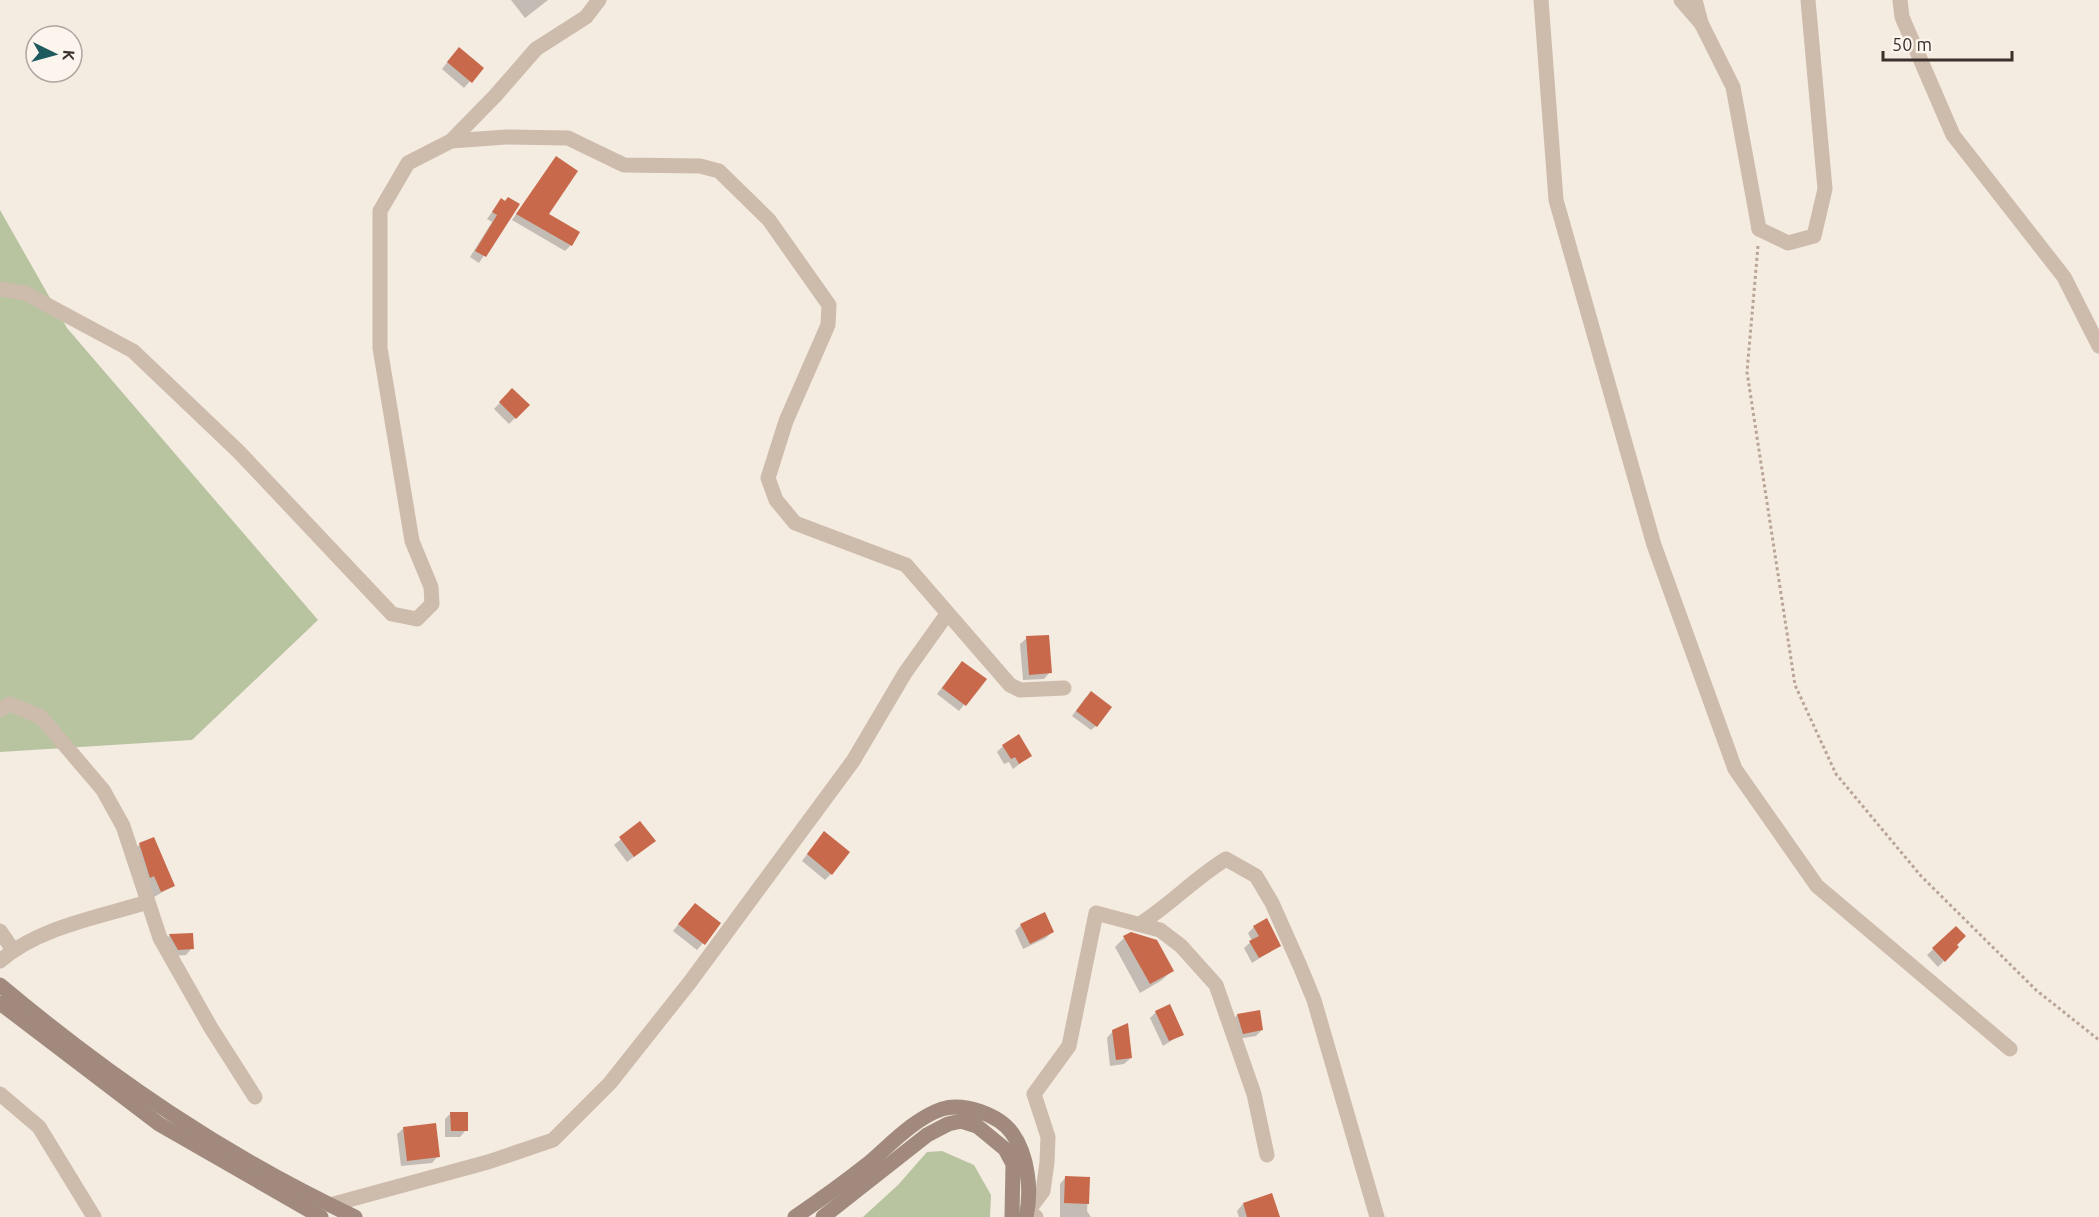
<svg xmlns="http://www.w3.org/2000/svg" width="2099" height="1217" viewBox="0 0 2099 1217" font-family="Ubuntu,sans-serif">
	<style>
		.green { fill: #b8c4a0 }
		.shadow { fill: #0003 }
		.building { fill: #c8694b }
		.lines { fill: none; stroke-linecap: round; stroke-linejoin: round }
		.path { stroke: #b9a596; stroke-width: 3; stroke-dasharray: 3 3; stroke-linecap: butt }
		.minor { stroke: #cdbbac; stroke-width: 15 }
		.tertiary { stroke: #cdbbac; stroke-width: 15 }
		.secondary { stroke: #a18a7d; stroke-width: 15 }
	</style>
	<rect width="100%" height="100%" fill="#f4ebe1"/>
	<g class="green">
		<polygon points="0,210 67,328 318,620 192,740 0,752"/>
		<polygon points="942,1151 974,1165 991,1195 990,1217 863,1217 898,1185 927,1152"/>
	</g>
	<g class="shadow">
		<polygon points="511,0 548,0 525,18"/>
		<polygon points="452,56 482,68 464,88 442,69"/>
		<polygon points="556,158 547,214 571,245 565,251 512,220"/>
		<polygon points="501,200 517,205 479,263 470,257 492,222 487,219"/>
		<polygon points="512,390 528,405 509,424 494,409"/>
		<polygon points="1027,638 1050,672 1044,679 1023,680 1020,644"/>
		<polygon points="956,669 984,680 959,711 937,694"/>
		<polygon points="1086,697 1096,726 1091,730 1072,716"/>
		<polygon points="1003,746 1030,756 1013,769 1009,762 1004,764 997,752"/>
		<polygon points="640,823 647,847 627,862 614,845"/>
		<polygon points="818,840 831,874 825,880 802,861"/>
		<polygon points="140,844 173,886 154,897 133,851"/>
		<polygon points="689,911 719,924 697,950 673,931"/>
		<polygon points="1021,925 1052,932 1046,938 1023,949 1015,931"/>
		<polygon points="1254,927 1279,946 1252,963 1244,948 1252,941 1248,933"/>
		<polygon points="1956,928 1955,945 1957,947 1938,967 1927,955"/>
		<polygon points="192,934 192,948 186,955 172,956 164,941 170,935"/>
		<polygon points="1124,938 1172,971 1162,980 1140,993 1115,947"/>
		<polygon points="1156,1012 1182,1034 1163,1046 1150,1018"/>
		<polygon points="1259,1012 1262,1030 1256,1036 1237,1039 1231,1022 1237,1015"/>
		<polygon points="1113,1031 1131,1058 1124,1064 1110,1066 1107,1038"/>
		<polygon points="451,1113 466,1130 460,1137 445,1137 445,1119"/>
		<polygon points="404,1128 438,1156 432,1163 401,1166 397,1134"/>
		<polygon points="1066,1177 1089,1178 1087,1211 1091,1217 1060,1217 1060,1184"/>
		<polygon points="1271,1195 1278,1217 1239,1217 1237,1211 1243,1204"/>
	</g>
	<g class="building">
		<polygon points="459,47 484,68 472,83 447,62"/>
		<polygon points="556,156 578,171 549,214 580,232 572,246 516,214"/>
		<polygon points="508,197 520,204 486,257 475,251 497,215 492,212 501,198 505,201"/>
		<polygon points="512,388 530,405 516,419 499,402"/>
		<polygon points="1049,635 1052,673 1029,675 1026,636"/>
		<polygon points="962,661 987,679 966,706 942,688"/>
		<polygon points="1091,691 1112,707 1097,727 1076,711"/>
		<polygon points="1019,734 1032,756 1019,764 1015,757 1011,759 1002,745"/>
		<polygon points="640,821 656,841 634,857 619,837"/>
		<polygon points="824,831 850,852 832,875 807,854"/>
		<polygon points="154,837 175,886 161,892 154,876 150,878 139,843"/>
		<polygon points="695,903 721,923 705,945 678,924"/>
		<polygon points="1045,912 1054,932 1030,944 1020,924"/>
		<polygon points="1267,918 1281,946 1259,958 1249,941 1259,936 1253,926"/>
		<polygon points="1956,926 1966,936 1957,945 1959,947 1945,962 1932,948"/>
		<polygon points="1131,932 1157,940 1174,971 1150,984 1123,936"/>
		<polygon points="193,933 194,949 178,950 169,934"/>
		<polygon points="1170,1004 1184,1035 1169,1041 1155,1011"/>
		<polygon points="1260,1010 1263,1030 1243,1034 1237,1014"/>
		<polygon points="1128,1023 1132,1058 1116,1060 1112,1030"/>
		<polygon points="450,1112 468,1112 468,1131 451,1131"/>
		<polygon points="436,1123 440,1157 407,1161 403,1127"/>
		<polygon points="1065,1176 1090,1177 1089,1204 1064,1203"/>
		<polygon points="1272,1193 1280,1217 1247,1217 1243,1203"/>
	</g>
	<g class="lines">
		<polyline class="path" points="1758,246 1747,372 1795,685 1836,774 1921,876 2036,990 2099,1040"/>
		<g class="minor">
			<polyline points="1541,0 1556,200 1654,545 1735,769 1817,886 2010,1049"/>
			<polyline points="1695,0 1701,23"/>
			<polyline points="1900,0 1902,17 1953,135 2064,277 2099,346"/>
			<polyline points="451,141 506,137 568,138 624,165 700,166 719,171 769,220 829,305 828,325 786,421 768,478 776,500 795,523 906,565 1010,685 1020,690 1064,688"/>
			<polyline points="1759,229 1788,243 1814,236 1825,189 1808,0"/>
			<polyline points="0,289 25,293 133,351 239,452 392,614 417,619 432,604 431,587 412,541 380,348 380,211 408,163 451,141 495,96 536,49 586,17 599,0"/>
			<polyline points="0,710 10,704 41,717 103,790 123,826 160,938 211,1028 255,1097"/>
			<path d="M1140,924c31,-20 55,-46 86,-65l30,17 16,27 28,63 14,34 63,217"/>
			<polyline points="0,931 13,950"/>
			<path d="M0,961c39,-34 99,-44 148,-59"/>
			<polyline points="0,1094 39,1127 94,1217"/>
			<polyline points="330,1205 488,1162 553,1140 610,1083 690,982 853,761 905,673 947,614"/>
			<polyline points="1036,1217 1028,1211 1043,1191 1047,1162 1048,1137 1034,1094 1069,1046 1096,913 1160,930 1181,946 1216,985 1254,1094 1267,1155"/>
		</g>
		<polyline class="tertiary" points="1681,0 1701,23 1733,87 1759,229"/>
		<g class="secondary">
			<path d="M0,985c111,93 225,171 355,232"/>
			<polyline points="0,1003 159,1124 321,1217"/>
			<path d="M795,1217c25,-17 50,-35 74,-54 21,-18 46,-45 73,-54 22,-7 57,6 70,24 16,22 20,58 14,84"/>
			<polyline points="823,1217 927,1135 948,1124 961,1121 977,1126 1005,1149 1013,1164 1012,1217"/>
		</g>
	</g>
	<g transform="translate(54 54) rotate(95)"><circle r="28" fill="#fbf5ee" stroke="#aea6a0" stroke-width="1.5"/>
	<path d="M0-4.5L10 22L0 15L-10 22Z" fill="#1f5a5e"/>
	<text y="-9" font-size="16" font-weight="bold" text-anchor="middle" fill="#3b302b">K</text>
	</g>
	<path d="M1883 51v9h129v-9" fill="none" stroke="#3b302b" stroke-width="3"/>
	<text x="1892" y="51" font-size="18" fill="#3b302b" stroke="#fbf5ee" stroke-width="4.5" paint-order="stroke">50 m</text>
</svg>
